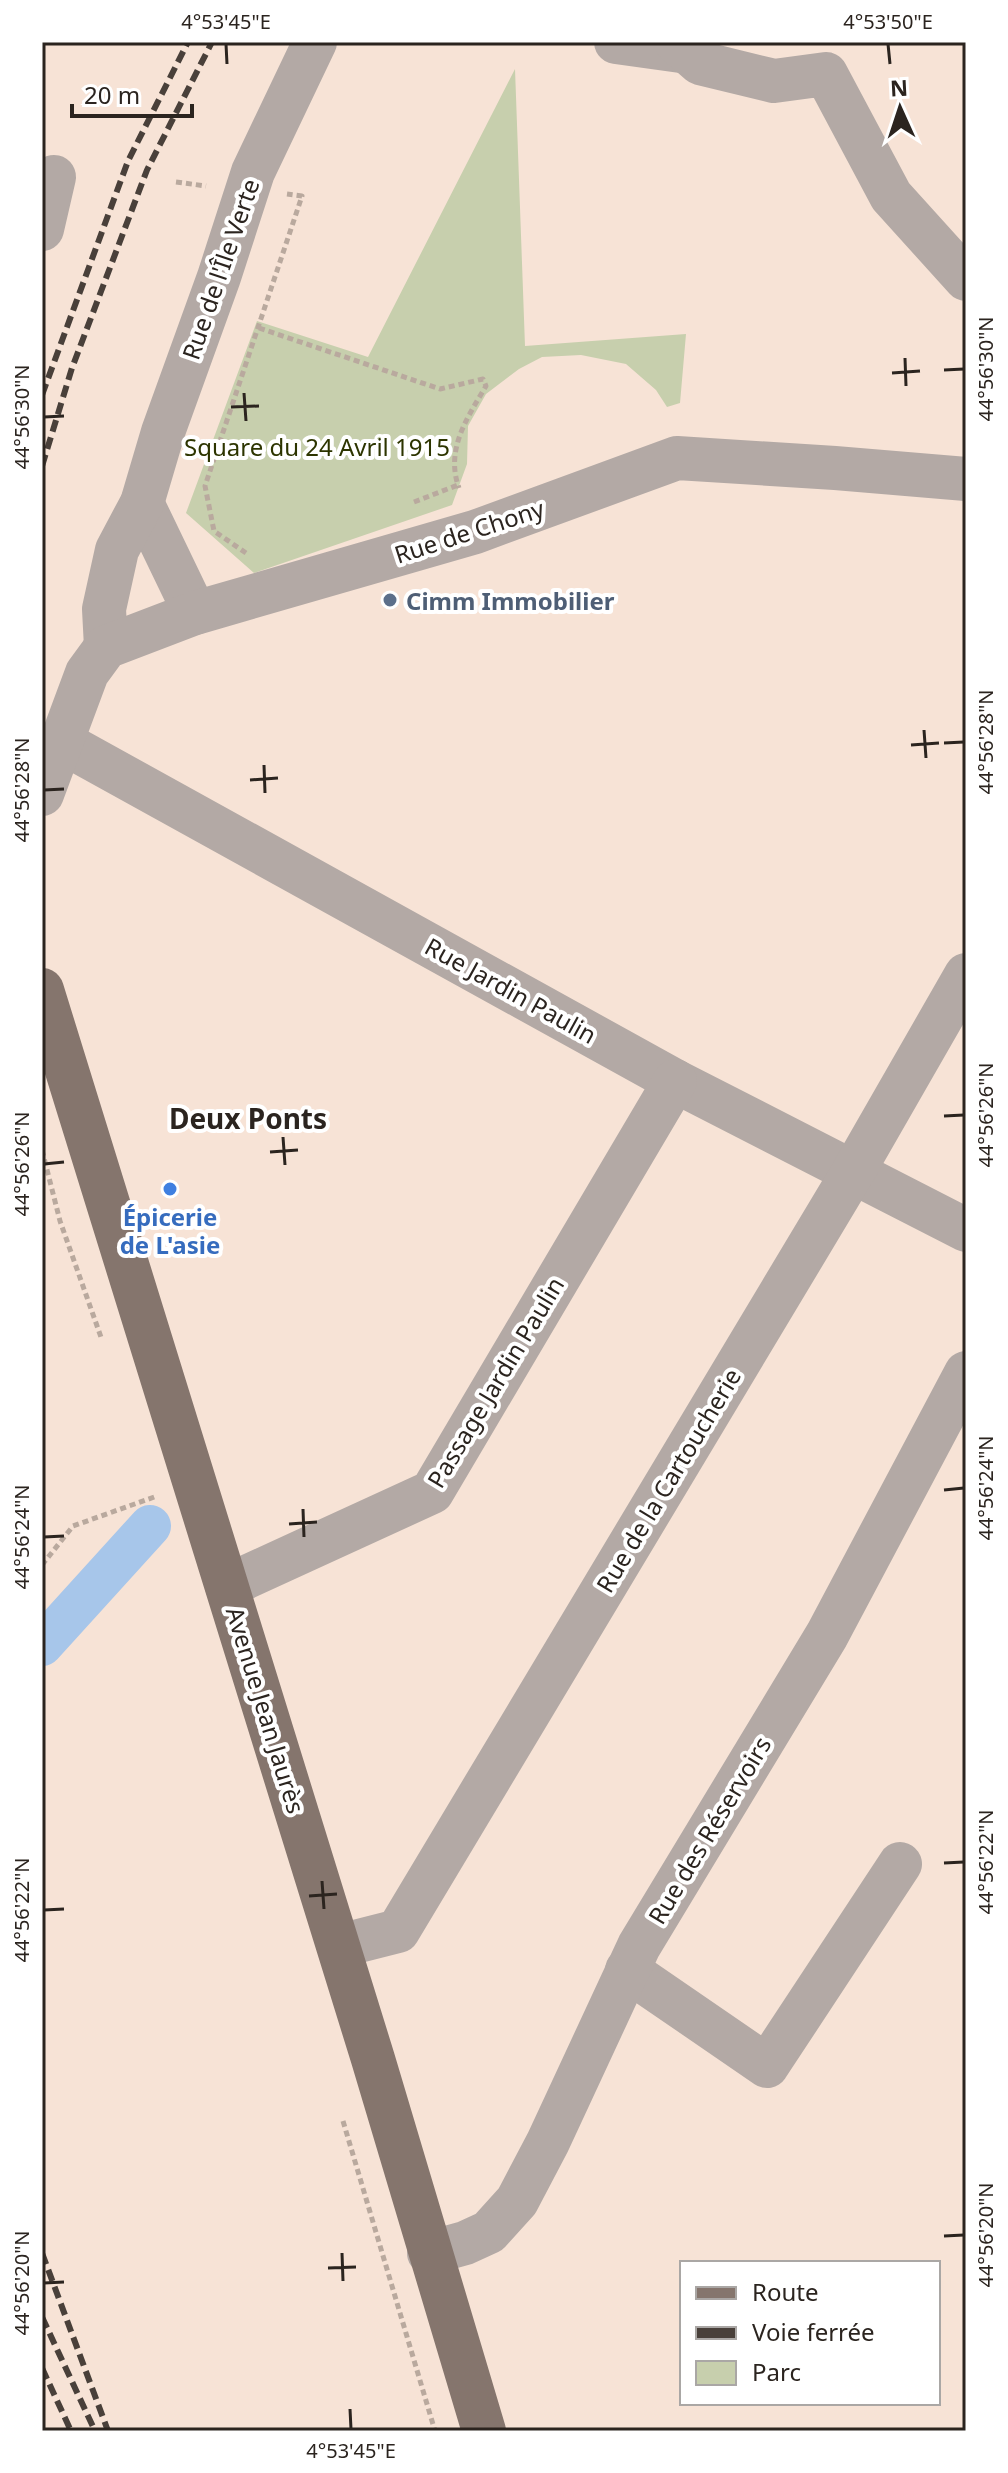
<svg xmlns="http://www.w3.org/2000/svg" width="1008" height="2473" viewBox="0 0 1008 2473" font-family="'Noto Sans',sans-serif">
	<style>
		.green { fill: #c7cfad }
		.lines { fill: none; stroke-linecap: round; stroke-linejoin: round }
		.canal { stroke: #a7c6ea; stroke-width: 42 }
		.path { stroke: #b9a99e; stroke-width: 5; stroke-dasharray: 6 4; stroke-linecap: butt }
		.minor { stroke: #b3a9a5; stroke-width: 44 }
		.major { stroke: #85756d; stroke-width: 44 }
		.rail { stroke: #49403a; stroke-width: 6; stroke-dasharray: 12 6; stroke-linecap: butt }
		.ticks { fill: none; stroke: #2b241f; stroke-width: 3 }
		.service-dot { fill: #5c6f8a; stroke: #fff; stroke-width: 3 }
		.shop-dot { fill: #3f7fe0; stroke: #fff; stroke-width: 3 }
		.labels { text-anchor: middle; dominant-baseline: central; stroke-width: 8; stroke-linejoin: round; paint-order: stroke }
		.street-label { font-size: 24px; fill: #2b241f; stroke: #fff }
		.park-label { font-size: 24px; fill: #2d3500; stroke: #fff }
		.service-label { font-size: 24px; font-weight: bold; fill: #4e5e75; stroke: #fff; text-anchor: start }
		.shop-label { font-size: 24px; font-weight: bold; fill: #366cbe; stroke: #fff }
		.quarter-label { font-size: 28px; font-weight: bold; fill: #2b241f; stroke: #fff }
		.neatline { fill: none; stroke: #2b241f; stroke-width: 3 }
		.ticks-label { font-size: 20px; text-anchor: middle; fill: #2b241f }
	</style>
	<rect width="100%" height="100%" fill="#f7e3d6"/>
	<polygon class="green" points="515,69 525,346 686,334 680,403 667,407 656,390 626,364 581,355 542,357 519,369 486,394 468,426 467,464 452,505 254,573 186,513 257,321 368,357"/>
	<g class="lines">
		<polyline class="canal" points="42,1645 150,1526"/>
		<g class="path">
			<polyline points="176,182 206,186"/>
			<path d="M259,328l181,61 43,-10 3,7c-19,32 -41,64 -27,102"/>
			<polyline points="414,502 458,485"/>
			<polyline points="246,553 214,531 205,486 302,196 287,194"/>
			<polyline points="42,1150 60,1221 102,1340"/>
			<polyline points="42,1565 73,1526 157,1496"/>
			<polyline points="343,2121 435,2431"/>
		</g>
		<g class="minor">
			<polyline points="616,42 688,52"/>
			<polyline points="676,42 700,63 774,81 826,74 891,196 966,279"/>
			<polyline points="42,229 54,177"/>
			<polyline points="142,503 195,613"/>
			<polyline points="106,647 104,609 117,550 142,503 163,432 219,277 253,172 315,42"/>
			<polyline points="60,741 675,1081 966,1230"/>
			<polyline points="42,794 87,673 106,647 195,613 475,532 677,458 835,468 966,479"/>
			<polyline points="227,1586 432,1492 675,1081"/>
			<polyline points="339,1946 398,1931 853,1172 966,975"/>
			<polyline points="627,1970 767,2066 900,1864"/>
			<polyline points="429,2253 465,2243 489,2232 517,2201 548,2142 639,1946 827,1635 966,1373"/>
		</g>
		<polyline class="major" points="42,990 373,2059 484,2431"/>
		<g class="rail">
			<polyline points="42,395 128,161 188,42"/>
			<polyline points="42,466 72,368 147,170 212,42"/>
			<polyline points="42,2253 108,2431"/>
			<polyline points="42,2317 95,2431"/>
			<polyline points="42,2368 71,2431"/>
		</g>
	</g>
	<path class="ticks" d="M226,44l1,20M888,44l2,20M905,358l1,28M944,370l20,-1M892,373l28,-2M244,393l2,28M231,407l28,-1M44,417l20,-1M924,730l2,28M944,743l20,-1M911,745l28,-2M264,765l1,28M250,780l28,-2M44,790l20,-1M944,1116l20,-1M283,1137l2,28M270,1152l28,-2M44,1164l20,-2M944,1490l20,-2M303,1509l1,28M289,1524l28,-2M44,1537l20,-1M944,1863l20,-1M322,1881l2,28M309,1896l28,-2M44,1910l20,-1M944,2236l20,-1M342,2253l1,28M328,2268l28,-1M44,2283l20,-1M350,2409l1,20"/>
	<circle class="service-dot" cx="390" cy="600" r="8"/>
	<circle class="shop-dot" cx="170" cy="1189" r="8"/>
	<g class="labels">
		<g class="street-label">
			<text transform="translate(220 269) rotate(-71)">Rue de l'Île Verte</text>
			<text transform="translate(469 531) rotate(-18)">Rue de Chony</text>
			<text transform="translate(511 990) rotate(29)">Rue Jardin Paulin</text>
			<text transform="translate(495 1382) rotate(-59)">Passage Jardin Paulin</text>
			<text transform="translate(668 1480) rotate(-59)">Rue de la Cartoucherie</text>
			<text transform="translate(266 1710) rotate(73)">Avenue Jean Jaurès</text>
			<text transform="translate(709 1830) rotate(-59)">Rue des Réservoirs</text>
		</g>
		<g class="park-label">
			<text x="317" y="446">Square du 24 Avril 1915</text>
		</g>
		<g class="service-label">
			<text x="406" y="600">Cimm Immobilier</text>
		</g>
		<g class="shop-label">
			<text x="170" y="1216">Épicerie<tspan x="170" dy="28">de L'asie</tspan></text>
		</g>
		<g class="quarter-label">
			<text x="248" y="1118">Deux Ponts</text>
		</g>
	</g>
	<rect width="1008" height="2473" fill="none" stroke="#ffffff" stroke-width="88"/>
	<rect x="680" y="2261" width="260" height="144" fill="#ffffff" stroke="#aaa7a5" stroke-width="2"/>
	<rect x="696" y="2287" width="40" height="12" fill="#85756d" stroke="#aaa7a5" stroke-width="2"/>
	<text x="752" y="2301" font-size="24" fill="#2b241f">Route</text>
	<rect x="696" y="2327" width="40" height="12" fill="#49403a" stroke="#aaa7a5" stroke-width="2"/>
	<text x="752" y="2341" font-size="24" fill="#2b241f">Voie ferrée</text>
	<rect x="696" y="2361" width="40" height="24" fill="#c7cfad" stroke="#aaa7a5" stroke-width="2"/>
	<text x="752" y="2381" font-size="24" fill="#2b241f">Parc</text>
	<g transform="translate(900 108) rotate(357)" stroke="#ffffff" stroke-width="6" paint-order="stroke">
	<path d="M0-6L14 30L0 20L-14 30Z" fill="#2b241f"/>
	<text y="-12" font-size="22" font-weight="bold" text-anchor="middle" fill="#2b241f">N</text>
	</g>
	<path d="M72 104v12h120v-12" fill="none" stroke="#2b241f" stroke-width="4"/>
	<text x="84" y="104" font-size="24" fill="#2b241f" stroke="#ffffff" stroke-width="6" paint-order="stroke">20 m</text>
	<rect x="44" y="44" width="920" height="2385" class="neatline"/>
	<g class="ticks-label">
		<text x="226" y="29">4°53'45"E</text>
		<text x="888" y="29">4°53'50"E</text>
		<text transform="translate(986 369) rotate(-90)" y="7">44°56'30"N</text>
		<text transform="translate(22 417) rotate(-90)" y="7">44°56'30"N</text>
		<text transform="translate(986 742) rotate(-90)" y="7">44°56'28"N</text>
		<text transform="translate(22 790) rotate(-90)" y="7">44°56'28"N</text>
		<text transform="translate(986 1115) rotate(-90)" y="7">44°56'26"N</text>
		<text transform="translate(22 1164) rotate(-90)" y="7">44°56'26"N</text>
		<text transform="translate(986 1488) rotate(-90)" y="7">44°56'24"N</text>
		<text transform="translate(22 1537) rotate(-90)" y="7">44°56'24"N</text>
		<text transform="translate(986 1862) rotate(-90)" y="7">44°56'22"N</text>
		<text transform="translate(22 1910) rotate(-90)" y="7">44°56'22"N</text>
		<text transform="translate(986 2235) rotate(-90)" y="7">44°56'20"N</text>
		<text transform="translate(22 2283) rotate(-90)" y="7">44°56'20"N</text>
		<text x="351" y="2458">4°53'45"E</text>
	</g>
</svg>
